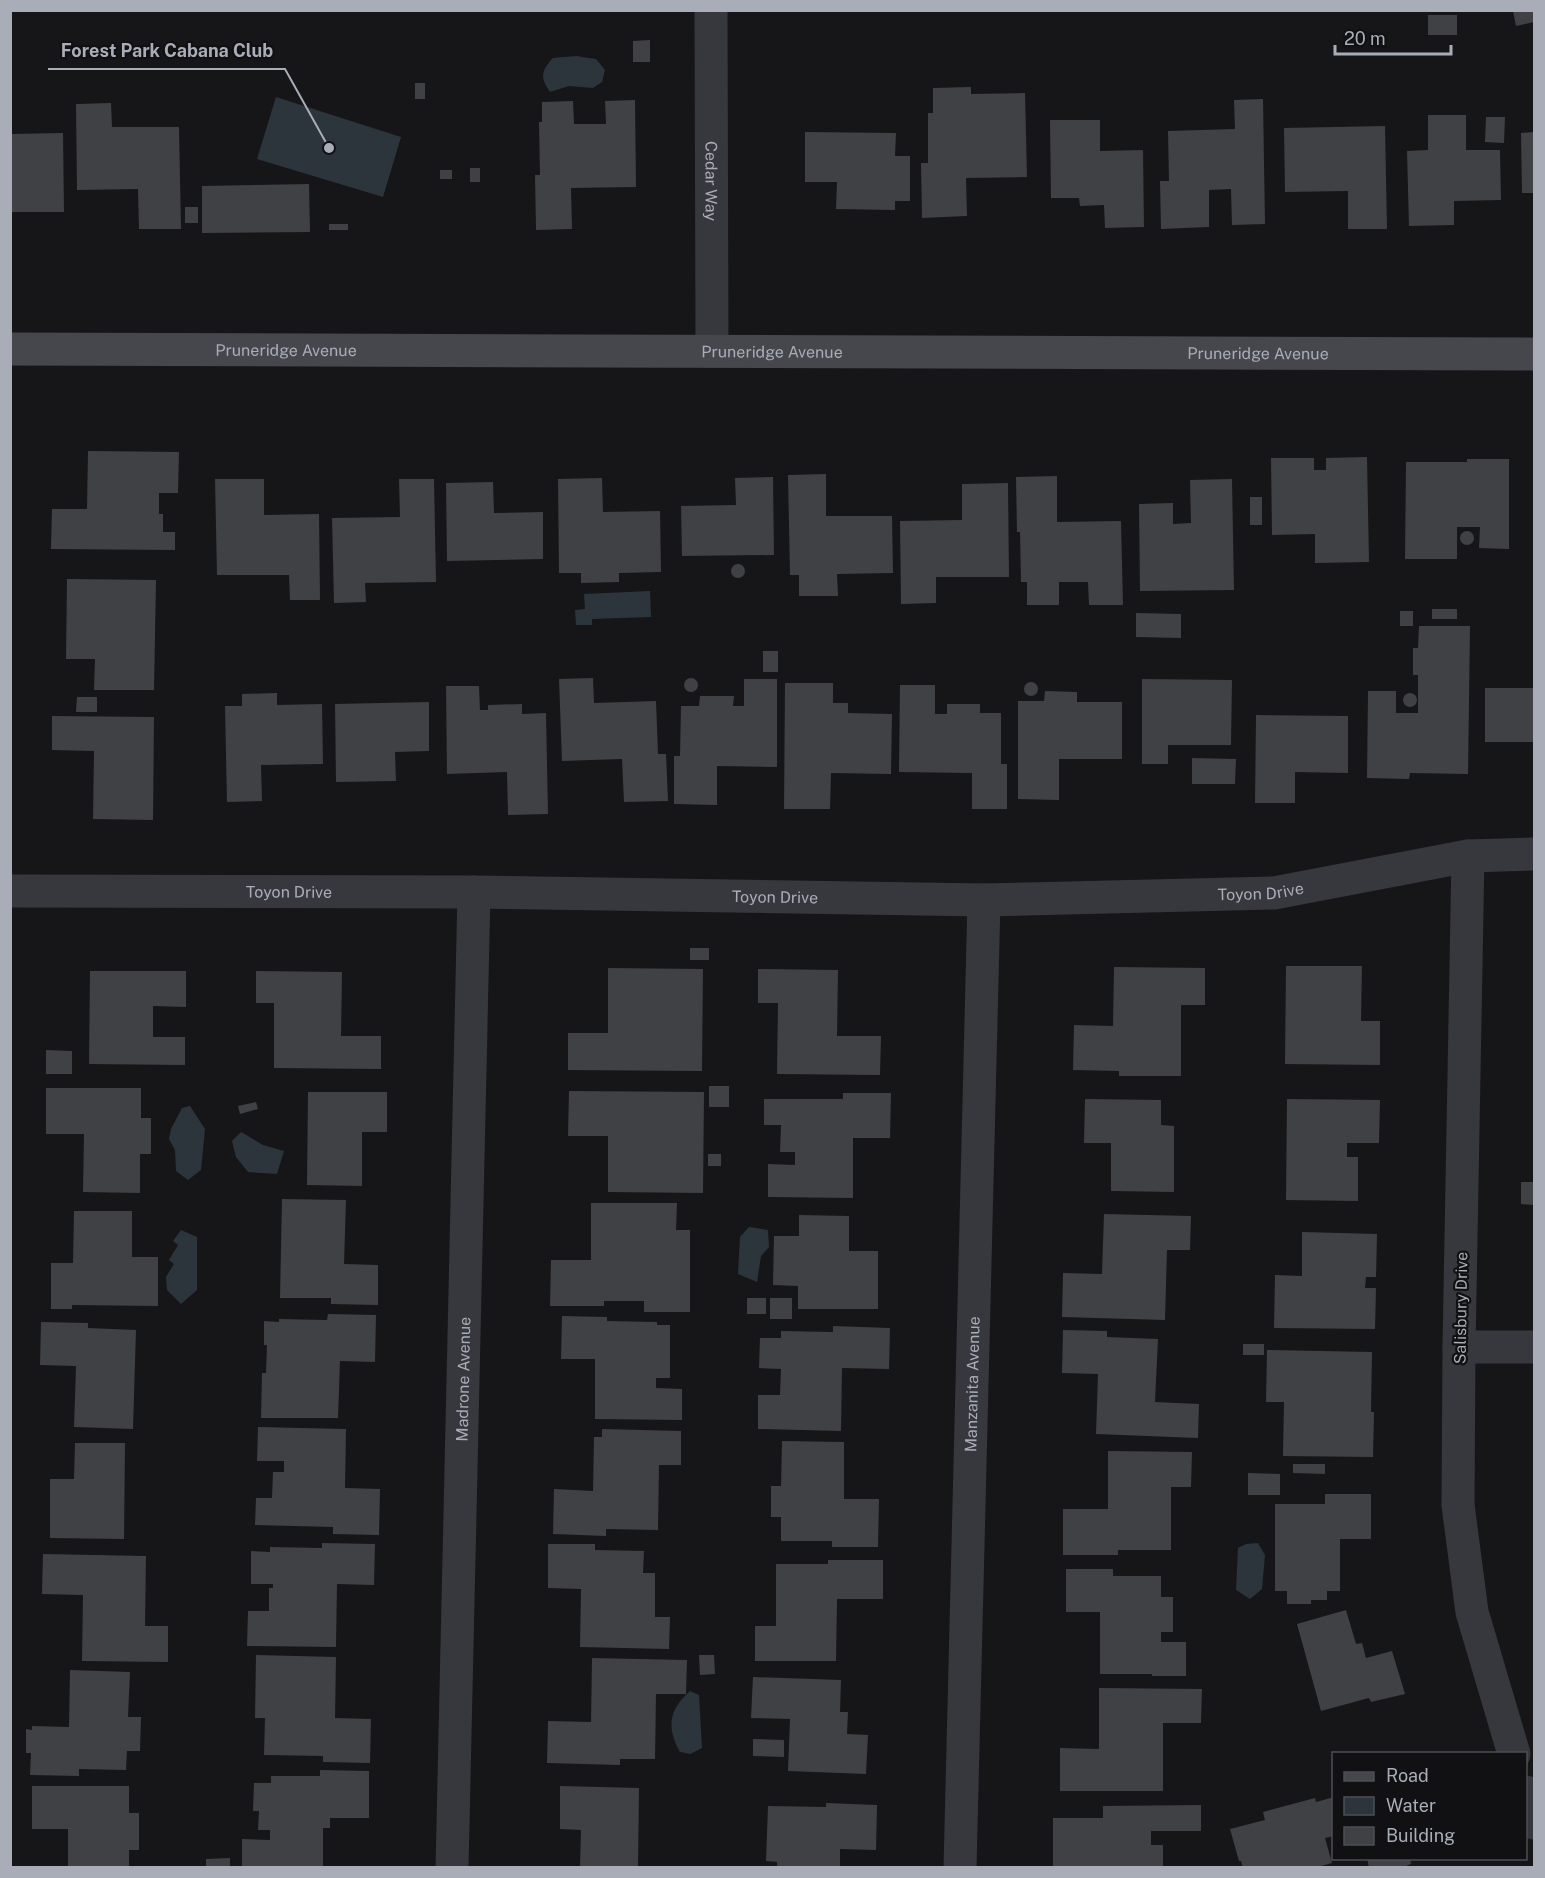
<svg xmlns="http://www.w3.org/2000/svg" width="1545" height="1878" viewBox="0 0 1545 1878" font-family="'Public Sans',sans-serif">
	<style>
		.water { fill: #2c353c }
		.building { fill: #404145 }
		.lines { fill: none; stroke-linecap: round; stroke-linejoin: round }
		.street { stroke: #37383d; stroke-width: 33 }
		.secondary { stroke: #45474d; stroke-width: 33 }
		.labels { text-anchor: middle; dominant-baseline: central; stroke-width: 4.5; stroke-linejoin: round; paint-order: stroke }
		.street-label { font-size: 16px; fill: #a8adb8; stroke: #111113 }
		.leader { fill: none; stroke: #a8adb8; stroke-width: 2 }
		.callout-dot { fill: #a8adb8; stroke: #111113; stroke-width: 2 }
		.callout-label { font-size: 18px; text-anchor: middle; font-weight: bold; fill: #a8adb8; stroke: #111113; stroke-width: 4.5; stroke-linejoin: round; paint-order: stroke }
	</style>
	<rect width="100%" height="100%" fill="#161618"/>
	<g class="water">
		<path d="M576,56l20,3 9,11 -3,12 -9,6 -24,-2 -19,6c-10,-15 -9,-21 3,-34z"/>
		<polygon points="276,97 401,137 383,197 257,159"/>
		<polygon points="650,591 651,617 592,619 592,625 576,625 575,610 585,609 584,594"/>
		<polygon points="190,1106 205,1129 201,1170 188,1180 176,1171 175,1150 169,1139 171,1129 182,1108"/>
		<polygon points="241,1132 263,1145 284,1151 277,1174 248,1172 236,1157 232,1141"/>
		<polygon points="749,1227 768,1230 769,1247 761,1256 757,1282 738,1274 740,1237"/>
		<polygon points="181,1230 197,1237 197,1290 181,1304 167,1290 166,1277 174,1264 169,1260 178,1245 173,1241"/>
		<polygon points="1258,1543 1265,1555 1262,1589 1250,1599 1236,1590 1238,1548 1246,1544"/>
		<path d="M690,1691l9,4 3,53 -12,6 -10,-2c-14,-25 -11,-42 10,-61z"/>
	</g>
	<g class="building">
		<polygon points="1534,10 1534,22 1516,26 1513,11"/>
		<rect x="1428" y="15" width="29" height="20"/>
		<polygon points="650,40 650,62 633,62 633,41"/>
		<rect x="415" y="83" width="10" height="16"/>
		<polygon points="971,87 971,94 1025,93 1027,177 966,178 967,216 922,218 921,163 928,163 928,113 933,113 933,88"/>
		<polygon points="1263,99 1265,224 1232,225 1231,189 1209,190 1209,227 1161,229 1160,181 1169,181 1168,131 1235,129 1234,100"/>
		<polygon points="635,100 636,187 571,188 572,229 536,230 535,175 540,175 539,122 542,122 542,102 573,101 574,124 606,124 605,101"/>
		<polygon points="111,103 112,127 179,127 181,229 139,229 138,189 77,190 76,104"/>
		<polygon points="1428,115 1466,115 1466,150 1500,150 1501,200 1454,201 1454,225 1409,226 1407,151 1428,150"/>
		<polygon points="1486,117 1505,117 1504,143 1485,142"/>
		<polygon points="1050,120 1100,120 1100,151 1143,150 1144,227 1105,228 1104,205 1080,206 1079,198 1051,198"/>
		<polygon points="1385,126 1387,229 1348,229 1348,191 1285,192 1284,128"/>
		<polygon points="805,132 896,133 895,156 910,156 910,201 895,201 895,210 836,209 837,182 805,182"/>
		<polygon points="1534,132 1534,193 1522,193 1521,133"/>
		<polygon points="63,133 64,212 10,212 10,134"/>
		<rect x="470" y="168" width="10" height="14"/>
		<rect x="440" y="170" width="12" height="9"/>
		<polygon points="309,184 310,232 202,233 202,186"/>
		<rect x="185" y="207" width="13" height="16"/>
		<rect x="329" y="224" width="19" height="6"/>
		<polygon points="88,451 179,452 178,493 159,493 159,514 163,514 163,532 175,532 175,550 51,549 52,509 87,509"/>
		<polygon points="1367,457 1369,562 1315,563 1315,534 1272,535 1271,458 1314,458 1314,470 1326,470 1326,458"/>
		<polygon points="1467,459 1509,459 1509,549 1479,548 1480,527 1457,527 1457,559 1405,559 1406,462 1467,462"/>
		<polygon points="826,474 826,516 892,516 893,573 837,574 838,596 799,596 799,575 790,575 788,475"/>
		<polygon points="1057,476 1057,522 1121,521 1123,605 1089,605 1088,582 1059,582 1059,605 1027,605 1027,582 1021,582 1020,532 1017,532 1016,477"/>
		<polygon points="773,477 774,555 682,556 681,506 736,505 735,478"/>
		<polygon points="602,478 603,512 660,511 661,572 619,573 619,582 581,583 581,573 559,573 558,479"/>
		<polygon points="215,479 264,479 264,515 319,514 320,600 290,600 289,575 217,575"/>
		<polygon points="399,479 434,479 436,582 365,583 366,602 334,603 332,518 400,517"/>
		<polygon points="1232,479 1234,590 1140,591 1139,504 1173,503 1173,524 1191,523 1190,480"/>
		<polygon points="493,482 494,513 543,512 543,559 447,561 446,483"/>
		<polygon points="1008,483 1009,577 936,577 936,603 901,604 900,521 962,520 962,484"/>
		<rect x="1250" y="497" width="12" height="28"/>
		<circle cx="1467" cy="538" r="7"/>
		<circle cx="738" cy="571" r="7"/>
		<polygon points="67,579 156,580 154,690 94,690 95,659 66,659"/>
		<rect x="1432" y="609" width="25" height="10"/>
		<rect x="1400" y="611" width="13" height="15"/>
		<polygon points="1136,613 1181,614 1181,638 1136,637"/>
		<polygon points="1419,626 1470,626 1468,774 1410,773 1409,779 1367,778 1368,691 1396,691 1396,713 1418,713 1418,675 1413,675 1413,648 1418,648"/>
		<rect x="763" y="651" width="15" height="21"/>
		<polygon points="593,678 594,703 656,701 658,754 666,754 668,801 624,802 622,759 562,761 559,679"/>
		<circle cx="691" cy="685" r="7"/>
		<polygon points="744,679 777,679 777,767 717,766 717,805 674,804 674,756 680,756 681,706 699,706 700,696 734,696 733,706 744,706"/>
		<polygon points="1142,679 1232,680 1231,745 1168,745 1168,764 1142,764"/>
		<circle cx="1031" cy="689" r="7"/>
		<polygon points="785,683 833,683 833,703 848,703 848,713 892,714 891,774 831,773 830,809 784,809"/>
		<polygon points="900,685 935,685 935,714 947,714 947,704 980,704 980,713 1001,713 1001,764 1007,764 1007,809 972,809 972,773 899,772"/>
		<polygon points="446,686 479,686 480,710 488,710 488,705 522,704 522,714 546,713 548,814 508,815 507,772 447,774"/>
		<rect x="1485" y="688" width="49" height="54"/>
		<polygon points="1045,691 1077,692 1077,702 1122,702 1122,759 1059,759 1059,800 1018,799 1018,701 1044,701"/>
		<polygon points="277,693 277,705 322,704 323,764 261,765 262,801 227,802 225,706 242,706 242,694"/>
		<circle cx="1410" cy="700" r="7"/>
		<polygon points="77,697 97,697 97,712 76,712"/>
		<polygon points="429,702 429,751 395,752 396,781 336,782 335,704"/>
		<polygon points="1256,715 1348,716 1348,773 1295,772 1295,803 1255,803"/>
		<polygon points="52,716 154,717 153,820 93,819 94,751 52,750"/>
		<polygon points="1192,758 1236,759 1235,784 1192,784"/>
		<rect x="690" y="948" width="19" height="12"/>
		<polygon points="1286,966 1362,966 1361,1021 1380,1021 1380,1065 1285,1064"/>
		<polygon points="1114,967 1205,968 1205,1005 1181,1005 1181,1076 1119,1076 1119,1071 1073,1070 1074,1025 1113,1026"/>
		<polygon points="608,968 703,969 702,1071 568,1070 568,1033 608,1033"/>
		<polygon points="758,969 838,970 837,1036 881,1036 880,1075 777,1074 778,1003 758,1003"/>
		<polygon points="90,971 186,971 186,1007 153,1006 153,1037 185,1037 185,1065 89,1064"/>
		<polygon points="256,971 342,972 341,1036 381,1036 381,1069 274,1068 274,1003 256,1003"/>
		<polygon points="46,1050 72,1051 72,1074 46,1074"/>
		<rect x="709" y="1086" width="20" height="21"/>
		<polygon points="46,1088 141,1088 141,1118 151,1118 151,1154 140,1154 140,1193 83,1192 84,1134 46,1134"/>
		<polygon points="569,1091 704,1092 703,1193 608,1192 608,1136 568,1136"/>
		<polygon points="308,1092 387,1092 387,1132 362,1132 362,1186 307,1185"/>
		<polygon points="843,1093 891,1093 890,1138 853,1138 853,1198 768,1197 768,1164 795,1165 795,1152 780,1152 781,1125 764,1125 764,1099 843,1099"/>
		<polygon points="1085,1099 1161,1100 1161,1125 1174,1126 1174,1192 1111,1191 1111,1143 1084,1143"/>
		<polygon points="1287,1099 1380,1100 1379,1143 1347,1143 1347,1157 1358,1157 1358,1201 1286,1200"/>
		<polygon points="256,1102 258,1109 240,1114 238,1106"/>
		<rect x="708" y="1154" width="13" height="12"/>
		<polygon points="1521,1182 1534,1182 1534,1205 1521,1204"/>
		<polygon points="282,1199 346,1200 344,1264 378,1265 378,1305 331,1304 331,1298 280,1298"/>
		<polygon points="591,1203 677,1203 676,1230 690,1230 690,1312 644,1312 644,1301 604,1301 604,1306 550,1306 551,1260 591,1260"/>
		<polygon points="74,1211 132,1211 132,1257 158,1257 158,1306 72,1305 72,1309 51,1309 51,1263 73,1263"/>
		<polygon points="1104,1214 1191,1216 1190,1250 1167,1250 1165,1320 1062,1317 1063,1273 1102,1274"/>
		<polygon points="799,1215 849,1216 849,1251 878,1251 878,1309 798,1309 798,1286 773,1285 774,1236 799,1236"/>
		<polygon points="1302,1232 1377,1234 1376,1277 1366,1277 1365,1288 1376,1288 1375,1329 1274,1328 1275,1275 1302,1276"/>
		<rect x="747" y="1298" width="19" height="16"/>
		<rect x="770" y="1298" width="22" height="21"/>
		<polygon points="328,1314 376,1315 375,1362 340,1361 338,1418 261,1418 262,1373 266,1373 267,1345 264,1345 264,1321 279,1322 279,1319 327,1320"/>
		<polygon points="562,1316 607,1317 607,1321 657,1322 657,1325 670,1325 670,1378 656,1378 656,1388 682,1389 682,1420 595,1419 595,1359 561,1359"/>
		<polygon points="41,1322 88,1323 88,1328 136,1330 133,1429 74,1427 76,1366 40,1365"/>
		<polygon points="833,1326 890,1328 889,1369 842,1368 841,1431 758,1429 758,1395 780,1395 781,1369 759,1368 760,1338 781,1338 781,1331 833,1332"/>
		<polygon points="1063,1330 1107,1331 1107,1337 1158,1339 1155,1402 1199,1404 1198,1438 1096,1434 1098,1374 1062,1373"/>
		<rect x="1243" y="1344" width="21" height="11"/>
		<polygon points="1267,1350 1372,1352 1371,1412 1374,1412 1373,1457 1283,1456 1284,1402 1266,1402"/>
		<polygon points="258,1427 346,1429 345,1488 380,1489 379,1535 333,1534 333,1527 255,1525 256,1498 272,1498 273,1472 284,1472 284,1461 257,1461"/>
		<polygon points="602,1429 681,1431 681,1465 659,1465 658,1530 606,1529 606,1536 553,1534 554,1489 593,1491 594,1437 602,1437"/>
		<polygon points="782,1441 844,1442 844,1499 879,1499 878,1547 832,1547 832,1541 781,1541 781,1517 771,1517 771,1486 781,1486"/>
		<polygon points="75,1443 125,1443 124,1539 50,1538 50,1479 74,1479"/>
		<polygon points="1108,1451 1192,1452 1191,1487 1171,1487 1171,1550 1118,1550 1118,1555 1063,1555 1063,1509 1108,1509"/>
		<polygon points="1293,1464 1325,1464 1325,1474 1293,1473"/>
		<polygon points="1248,1473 1280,1474 1280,1495 1248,1495"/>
		<polygon points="1325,1494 1371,1494 1371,1539 1340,1539 1340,1591 1327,1591 1327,1600 1311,1600 1311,1604 1287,1604 1287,1591 1275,1591 1275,1504 1325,1504"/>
		<polygon points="322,1543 375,1544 374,1585 337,1584 336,1647 247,1646 248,1611 269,1611 269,1588 273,1588 273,1584 251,1584 251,1551 270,1552 270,1547 322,1548"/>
		<polygon points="548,1544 595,1544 595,1550 644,1551 643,1573 655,1573 655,1617 670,1617 669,1649 580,1647 581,1589 548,1588"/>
		<polygon points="43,1554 146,1556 145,1626 168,1626 168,1662 82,1661 83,1595 42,1594"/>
		<polygon points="828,1560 883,1560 883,1599 837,1599 836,1661 755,1661 755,1626 776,1626 776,1564 828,1564"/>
		<polygon points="1066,1569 1113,1569 1113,1576 1161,1576 1161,1597 1173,1597 1173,1632 1161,1632 1161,1642 1186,1642 1186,1676 1152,1676 1152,1674 1100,1674 1100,1612 1066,1612"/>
		<polygon points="1346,1610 1356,1644 1362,1643 1366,1658 1392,1651 1405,1694 1371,1702 1369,1698 1321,1711 1297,1624"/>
		<polygon points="256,1655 336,1657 335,1718 371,1719 370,1763 323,1762 323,1756 264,1755 265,1718 255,1718"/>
		<polygon points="699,1655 714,1655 715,1674 700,1675"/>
		<polygon points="592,1658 687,1660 686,1694 656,1694 655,1759 620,1759 620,1765 547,1763 548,1721 591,1722"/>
		<polygon points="70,1670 130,1672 128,1717 141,1717 140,1751 127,1751 126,1770 79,1769 79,1776 30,1775 31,1753 26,1753 26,1729 32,1730 32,1726 69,1727"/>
		<polygon points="753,1677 841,1680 840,1712 848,1712 847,1734 868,1735 866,1774 788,1771 790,1719 751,1718"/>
		<polygon points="1099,1688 1202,1689 1201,1723 1163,1723 1163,1791 1060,1791 1060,1748 1099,1749"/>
		<polygon points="753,1739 784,1740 784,1757 753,1756"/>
		<polygon points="320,1770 369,1771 369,1818 330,1818 330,1828 323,1828 323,1868 242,1868 242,1839 270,1840 270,1830 258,1830 259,1811 253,1811 254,1783 271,1783 271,1776 320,1776"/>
		<polygon points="32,1786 129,1786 129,1813 139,1813 139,1850 129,1850 129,1868 68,1868 68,1829 32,1829"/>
		<polygon points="560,1786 639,1788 638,1868 580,1868 581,1830 560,1829"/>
		<polygon points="1334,1797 1334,1836 1325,1838 1332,1863 1314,1868 1243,1868 1241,1861 1239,1861 1230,1829 1265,1820 1263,1812 1315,1798 1316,1802"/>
		<polygon points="826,1803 877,1805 876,1850 840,1849 840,1868 777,1868 777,1862 766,1861 768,1806 826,1807"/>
		<polygon points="1201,1805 1201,1831 1151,1831 1151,1845 1163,1845 1163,1868 1053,1866 1053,1818 1103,1818 1103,1806"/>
		<polygon points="230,1858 230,1868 206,1868 206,1859"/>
		<polygon points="1367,1858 1410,1858 1411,1864 1401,1868 1369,1868"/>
	</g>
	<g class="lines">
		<g class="street">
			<path id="s1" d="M711,10l1,341"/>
			<polyline points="1468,856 1459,1347 1458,1505 1472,1612 1514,1754"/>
			<path id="s2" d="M10,891l464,1 510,8 290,-7 194,-37 66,-2"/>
			<polyline points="1459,1347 1534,1347"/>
			<polyline points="1526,1792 1534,1823"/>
			<path id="s3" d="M452,1868l22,-976"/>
			<path id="s4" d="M960,1868l24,-968"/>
		</g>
		<path class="secondary" id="s5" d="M10,349l1524,5"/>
	</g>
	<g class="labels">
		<g class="street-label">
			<text stroke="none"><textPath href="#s1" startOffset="171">Cedar Way</textPath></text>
			<text stroke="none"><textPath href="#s5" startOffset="276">Pruneridge Avenue</textPath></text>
			<text stroke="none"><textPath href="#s5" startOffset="762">Pruneridge Avenue</textPath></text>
			<text stroke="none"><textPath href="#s5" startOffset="1248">Pruneridge Avenue</textPath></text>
			<text stroke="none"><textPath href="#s2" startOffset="1251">Toyon Drive</textPath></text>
			<text stroke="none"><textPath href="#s2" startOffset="279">Toyon Drive</textPath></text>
			<text stroke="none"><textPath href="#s2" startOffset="765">Toyon Drive</textPath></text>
			<text transform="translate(1461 1308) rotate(-89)">Salisbury Drive</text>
			<text stroke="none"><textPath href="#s3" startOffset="489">Madrone Avenue</textPath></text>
			<text stroke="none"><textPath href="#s4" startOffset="484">Manzanita Avenue</textPath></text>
		</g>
	</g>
	<path class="leader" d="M329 148L285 69H48"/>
	<circle class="callout-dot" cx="329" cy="148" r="6"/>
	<g class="callout-label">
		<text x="167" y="57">Forest Park Cabana Club</text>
	</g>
	<rect width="1545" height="1878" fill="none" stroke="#a8adb8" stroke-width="24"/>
	<rect x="1332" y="1752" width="195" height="108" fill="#111113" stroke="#4d4f55" stroke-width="1.5"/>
	<rect x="1344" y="1772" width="30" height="9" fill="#45474d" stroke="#4d4f55" stroke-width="1.5"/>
	<text x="1386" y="1782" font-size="18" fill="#a8adb8">Road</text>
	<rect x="1344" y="1797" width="30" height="18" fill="#2c353c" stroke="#4d4f55" stroke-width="1.5"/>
	<text x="1386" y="1812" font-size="18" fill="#a8adb8">Water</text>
	<rect x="1344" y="1827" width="30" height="18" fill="#404145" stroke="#4d4f55" stroke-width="1.5"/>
	<text x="1386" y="1842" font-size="18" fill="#a8adb8">Building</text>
	<path d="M1335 45v9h116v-9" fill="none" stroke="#a8adb8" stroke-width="3"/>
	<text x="1344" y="45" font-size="18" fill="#a8adb8" stroke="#111113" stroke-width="4.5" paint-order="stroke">20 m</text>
</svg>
